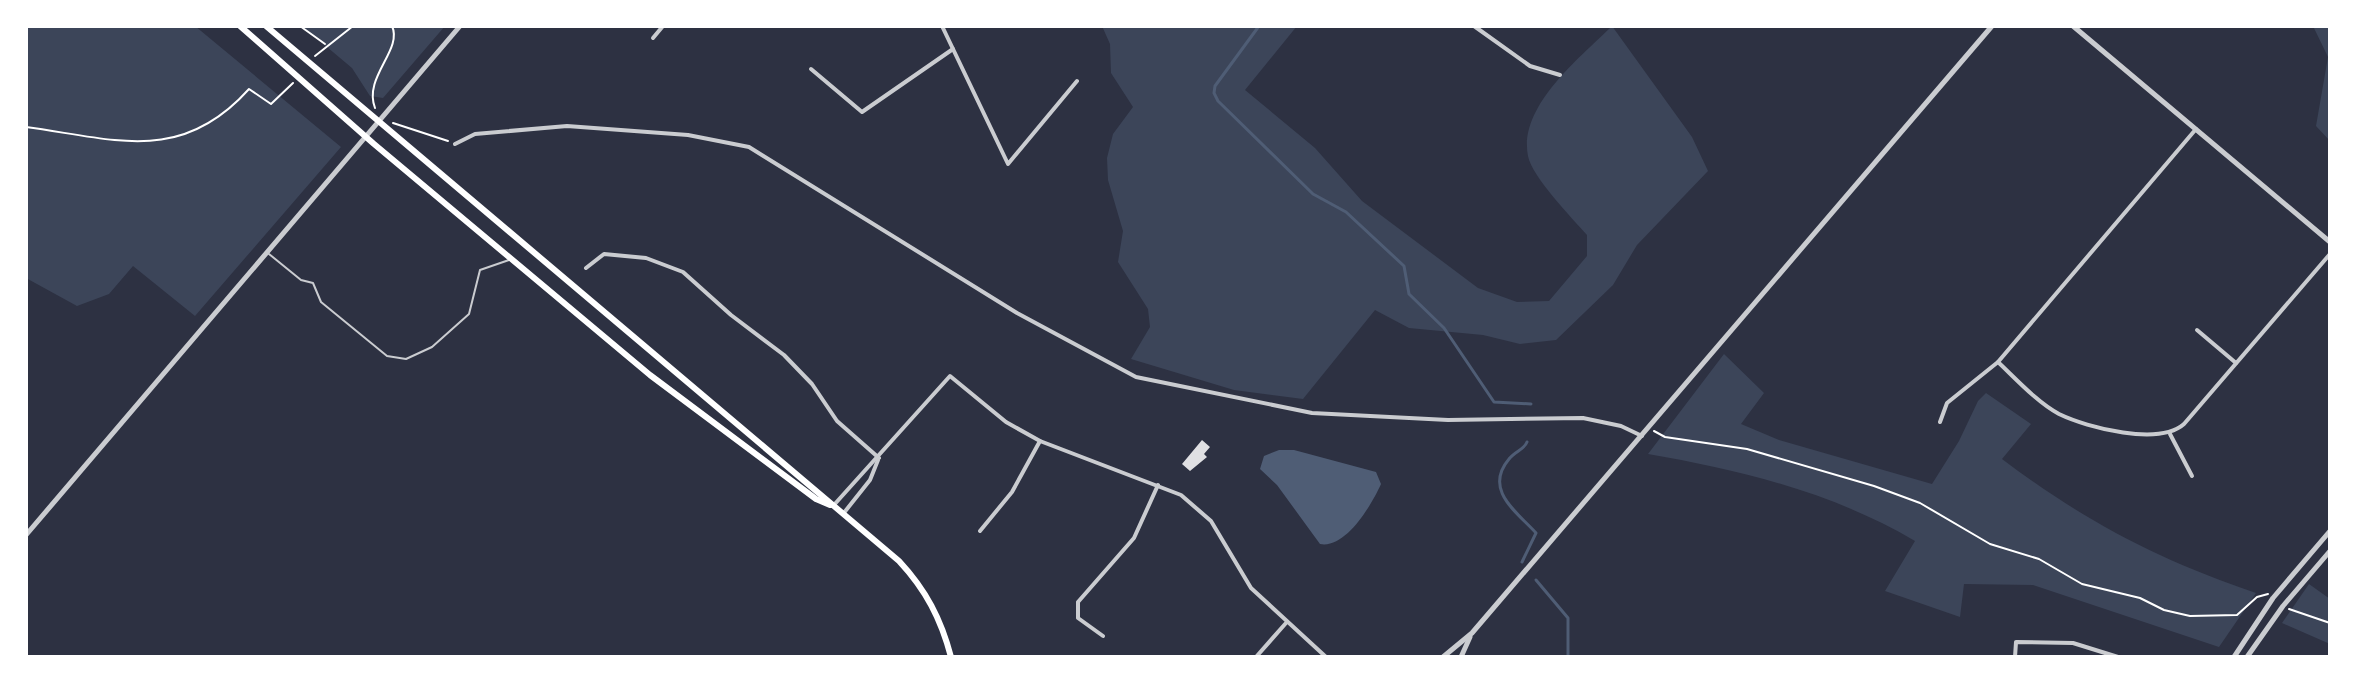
<svg xmlns="http://www.w3.org/2000/svg" width="2356" height="683" viewBox="0 0 2356 683" font-family="Montserrat,sans-serif">
	<style>
		.green { fill: #3c4559 }
		.water { fill: #4f5d75 }
		.lines { fill: none; stroke-linecap: round; stroke-linejoin: round }
		.stream { stroke: #4f5d75; stroke-width: 3 }
		.building { fill: #e0e0e3 }
		.path { stroke: #fff; stroke-width: 2 }
		.service { stroke: #caccd0; stroke-width: 2 }
		.minor { stroke: #caccd0; stroke-width: 4 }
		.tertiary { stroke: #caccd0; stroke-width: 5 }
		.secondary { stroke: #fff; stroke-width: 6 }
	</style>
	<rect width="100%" height="100%" fill="#2d3142"/>
	<g class="green">
		<polygon points="26,26 195,26 341,147 195,316 133,266 109,294 77,306 26,278"/>
		<polygon points="302,26 445,26 383,98 370,96 352,68"/>
		<path d="M1102,26h195l-52,64 70,58 47,53 116,87 39,14 32,-1 38,-45v-21c-15,-17 -55,-58 -59,-79 -10,-50 53,-99 84,-130l80,111 16,34 -71,74 -24,40 -57,55 -36,4 -37,-9 -74,-7 -34,-18 -72,89 -69,-9 -103,-31 19,-32 -2,-18 -30,-47 5,-31 -15,-51 -1,-22 6,-24 20,-27 -22,-34 -1,-29z"/>
		<polygon points="2313,26 2330,26 2330,141 2316,126 2328,57"/>
		<path d="M1724,354l40,39 -23,31 38,16 153,44 27,-43 19,-40 8,-8 45,31 -29,35c82,62 157,101 254,134l-37,54 -186,-62 -69,-1 -4,33 -75,-26 30,-50c-81,-48 -174,-71 -267,-87z"/>
		<polygon points="2309,584 2330,599 2330,644 2282,623"/>
	</g>
	<path class="water" d="M1279,450h15l82,22 5,12c-9,20 -35,65 -61,60l-43,-59 -17,-16 4,-13z"/>
	<g class="lines">
		<g class="stream">
			<polyline points="1259,26 1215,86 1214,93 1218,101 1313,194 1346,212 1404,266 1409,294 1444,328 1494,402 1531,404"/>
			<polyline points="2328,26 2330,29"/>
			<path d="M1522,562l14,-29c-19,-21 -53,-43 -27,-74 6,-8 15,-9 18,-17"/>
			<polyline points="1536,580 1568,618 1568,657"/>
		</g>
	</g>
	<polygon class="building" points="1202,440 1210,447 1204,454 1207,457 1190,471 1182,464"/>
	<g class="lines">
		<g class="path">
			<polyline points="300,26 325,44"/>
			<polyline points="315,56 353,26"/>
			<path d="M375,108c-12,-31 28,-58 17,-82"/>
			<polyline points="393,123 448,141"/>
			<path d="M26,127c89,12 155,38 223,-38l22,15 22,-21"/>
			<polyline points="1654,431 1665,437 1747,449 1874,486 1920,503 1990,544 2039,559 2082,584 2140,598 2164,610 2190,616 2237,615 2257,597 2268,594"/>
			<polyline points="2289,609 2330,623"/>
		</g>
		<polyline class="service" points="269,254 301,280 313,283 321,302 387,356 406,359 432,347 469,314 480,270 509,260"/>
		<g class="minor">
			<polyline points="942,26 1008,164 1077,81"/>
			<polyline points="1474,26 1530,66 1560,75"/>
			<polyline points="653,38 663,26"/>
			<polyline points="811,69 862,112 953,49"/>
			<polyline points="455,144 475,134 567,126 688,135 749,147 1017,313 1136,377 1312,413 1448,420 1583,418 1621,426 1642,436"/>
			<polyline points="586,268 604,254 646,258 683,272 731,315 784,355 812,384 837,421 879,458"/>
			<polyline points="2197,330 2236,363"/>
			<path d="M1998,362c18,17 39,40 61,52 29,14 100,32 125,10l146,-170"/>
			<polyline points="1940,422 1947,403 1998,362 2196,129"/>
			<polyline points="2170,434 2192,476"/>
			<polyline points="833,506 950,376 1006,422 1040,441 1181,495 1211,521 1251,588 1326,657"/>
			<polyline points="843,514 870,480 878,460"/>
			<polyline points="980,531 1012,492 1040,441"/>
			<polyline points="1103,636 1078,618 1078,602 1134,538 1158,485"/>
			<polyline points="1256,657 1286,623"/>
			<polyline points="2015,657 2016,642 2073,643 2118,657"/>
		</g>
		<g class="tertiary">
			<polyline points="2073,26 2330,242"/>
			<polyline points="26,535 460,26"/>
			<polyline points="1443,657 1472,633 1992,26"/>
			<polyline points="1461,657 1470,637"/>
			<polyline points="2234,657 2273,598 2330,531"/>
			<polyline points="2247,657 2283,606 2330,551"/>
		</g>
		<g class="secondary">
			<polyline points="240,26 374,144 650,375 816,499 830,505"/>
			<path d="M266,26l633,535c27,29 42,58 52,96"/>
		</g>
	</g>
	<rect width="2356" height="683" fill="none" stroke="#ffffff" stroke-width="56"/>
</svg>
